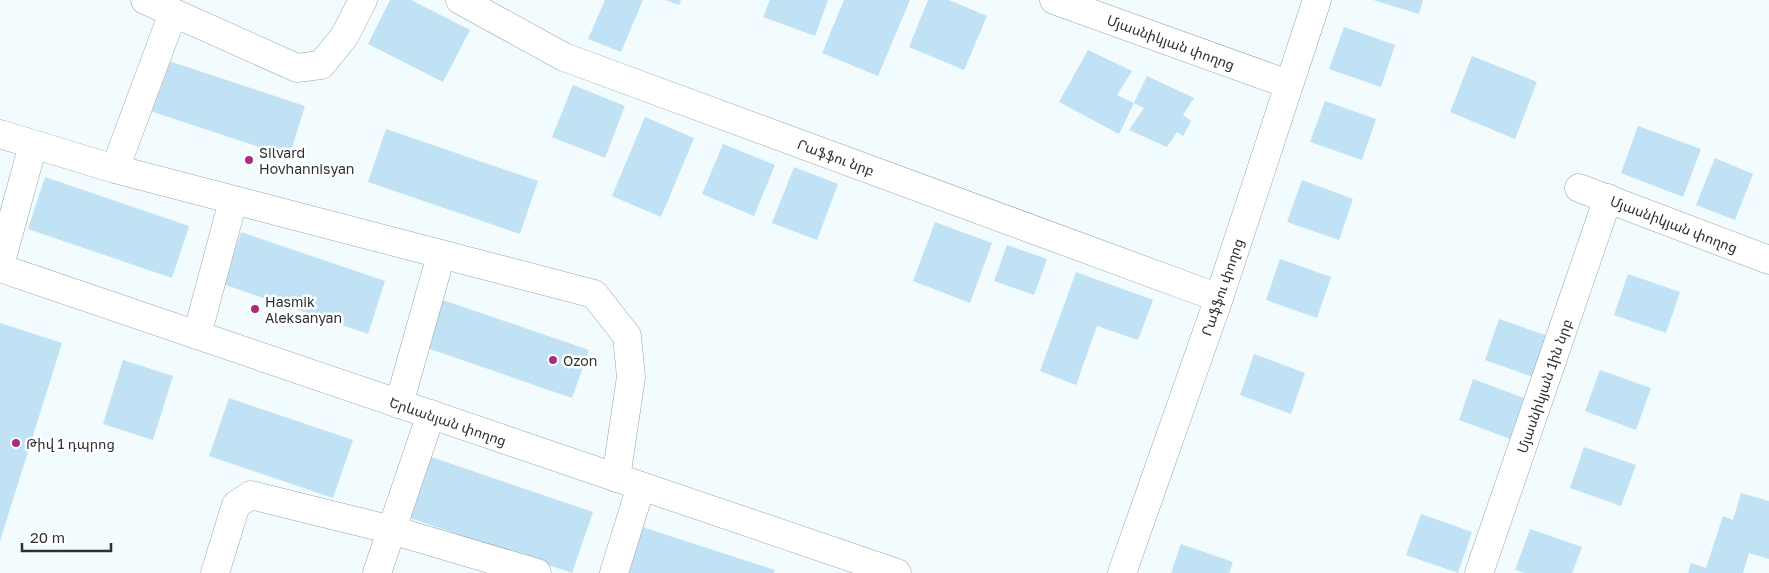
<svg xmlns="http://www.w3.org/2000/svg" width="1769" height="573" viewBox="0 0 1769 573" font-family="'Golos Text','Noto Sans Armenian',sans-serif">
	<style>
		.building { fill: #c1e2f5 }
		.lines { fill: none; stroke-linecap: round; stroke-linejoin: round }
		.minor-casing { stroke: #9ba4a5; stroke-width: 29 }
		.minor { stroke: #fff; stroke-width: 28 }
		.poi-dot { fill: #a72b7f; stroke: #fff; stroke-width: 2 }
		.labels { text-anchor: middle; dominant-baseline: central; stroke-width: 5; stroke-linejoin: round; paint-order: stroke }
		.street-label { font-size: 14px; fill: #2e3132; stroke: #fff }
		.poi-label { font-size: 14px; fill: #2e3132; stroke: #fff; text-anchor: start }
	</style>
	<rect width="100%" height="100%" fill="#f2fbfd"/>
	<g class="building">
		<polygon points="390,0 411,0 470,30 443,82 368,44"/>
		<polygon points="605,0 643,0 621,52 588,39"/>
		<polygon points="665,0 681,0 679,5"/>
		<polygon points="770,0 828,0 815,36 763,17"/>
		<polygon points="844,0 910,0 878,76 822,53"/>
		<polygon points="928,0 949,0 987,16 964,70 909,47"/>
		<polygon points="1373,0 1423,0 1419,14"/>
		<polygon points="1344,27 1395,45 1381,87 1329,69"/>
		<polygon points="1088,50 1132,71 1117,95 1134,103 1147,76 1194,98 1183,115 1191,121 1183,136 1177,132 1167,147 1129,130 1144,108 1134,103 1119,134 1059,102"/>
		<polygon points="1472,56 1537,82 1515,139 1450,112"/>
		<polygon points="157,57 305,106 289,157 141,108"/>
		<polygon points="573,85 625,106 605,158 552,137"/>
		<polygon points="1325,101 1376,119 1362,160 1310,142"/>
		<polygon points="645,117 694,138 661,217 612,196"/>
		<polygon points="1638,126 1701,149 1683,197 1621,173"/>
		<polygon points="386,129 538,181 520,234 368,182"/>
		<polygon points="723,144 775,165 754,216 702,194"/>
		<polygon points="1715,158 1753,174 1735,220 1696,205"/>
		<polygon points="794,167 838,184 817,240 772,223"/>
		<polygon points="45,177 189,226 172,278 28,229"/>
		<polygon points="1302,180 1353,199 1339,240 1287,222"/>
		<polygon points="935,222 992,243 970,303 913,281"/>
		<polygon points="241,232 385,281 368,334 223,284"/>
		<polygon points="1007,245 1047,259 1034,295 994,281"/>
		<polygon points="1280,259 1331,277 1317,318 1266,300"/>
		<polygon points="1076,272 1153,300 1138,340 1097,326 1076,385 1040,371"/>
		<polygon points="1628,274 1680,292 1666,333 1614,315"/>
		<polygon points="443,300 589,350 572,398 427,348"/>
		<polygon points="1499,319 1551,337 1536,378 1485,360"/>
		<polygon points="0,323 62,343 0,541"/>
		<polygon points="1254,354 1305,373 1291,414 1240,395"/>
		<polygon points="123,360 173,376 153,440 103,424"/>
		<polygon points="1600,370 1651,388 1636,430 1585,411"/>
		<polygon points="1473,379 1524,398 1510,439 1459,420"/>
		<polygon points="229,398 353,440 333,498 209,456"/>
		<polygon points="1584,447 1636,465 1621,506 1570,488"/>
		<polygon points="431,457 593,512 572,573 410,518"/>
		<polygon points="1741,493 1769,501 1769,559 1749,553 1743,573 1688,573 1691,563 1706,568 1723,516 1733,520"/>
		<polygon points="1421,514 1472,532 1458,573 1406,555"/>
		<polygon points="633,524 775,570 774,573 617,573"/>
		<polygon points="1530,529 1582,547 1572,573 1525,573 1515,570"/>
		<polygon points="1181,544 1233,562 1229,573 1171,573"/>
	</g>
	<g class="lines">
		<defs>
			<g id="minor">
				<polyline points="145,0 297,68 321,65 344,37 363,0"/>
				<polyline points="460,0 564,57 1219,298"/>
				<polyline points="1054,0 1288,84"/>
				<polyline points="0,134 115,169 594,294 627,336 631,377 616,478"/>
				<polyline points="115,169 173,13"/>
				<polyline points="1579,188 1769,260"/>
				<polyline points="0,265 33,145"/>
				<polyline points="0,268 897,573"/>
				<polyline points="197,335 233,201"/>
				<polyline points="399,404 441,255"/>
				<polyline points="215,573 236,505 251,495 392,530 537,573"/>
				<polyline points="377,573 431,414"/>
				<polyline points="614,573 641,486"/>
				<polyline points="1122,573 1219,298 1317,0"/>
				<polyline points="1479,573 1608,198"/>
			</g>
		</defs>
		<use href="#minor" class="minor-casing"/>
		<use href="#minor" class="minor"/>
	</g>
	<g class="poi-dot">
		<circle cx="249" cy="160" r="5"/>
		<circle cx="255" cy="309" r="5"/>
		<circle cx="553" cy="360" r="5"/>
		<circle cx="16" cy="443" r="5"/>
	</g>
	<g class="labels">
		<g class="street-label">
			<text transform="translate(1171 42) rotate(20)">Մյասնիկյան փողոց</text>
			<text transform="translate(836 157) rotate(20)">Րաֆֆու նրբ</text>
			<text transform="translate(1674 224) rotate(21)">Մյասնիկյան փողոց</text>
			<text transform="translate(1222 287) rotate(-71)">Րաֆֆու փողոց</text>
			<text transform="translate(1544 386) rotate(-71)">Մյասնիկյան 1ին նրբ</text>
			<text transform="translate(448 421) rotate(19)">Երևանյան փողոց</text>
		</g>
		<g class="poi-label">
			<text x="259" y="152">Silvard<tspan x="259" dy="16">Hovhannisyan</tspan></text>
			<text x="265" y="301">Hasmik<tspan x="265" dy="16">Aleksanyan</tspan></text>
			<text x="563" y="360">Ozon</text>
			<text x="26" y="443">Թիվ 1 դպրոց</text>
		</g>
	</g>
	<path d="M22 543v8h89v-8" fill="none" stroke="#2e3132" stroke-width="2.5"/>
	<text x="30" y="543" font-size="15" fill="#2e3132" stroke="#ffffff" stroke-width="4" paint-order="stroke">20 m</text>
</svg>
